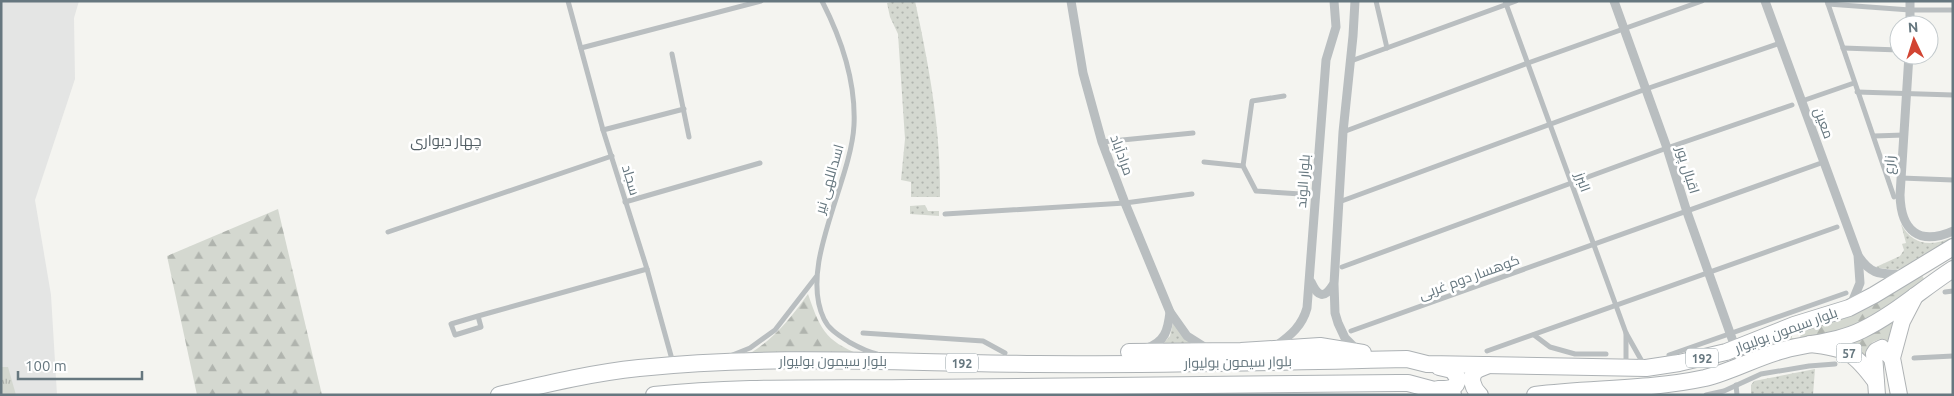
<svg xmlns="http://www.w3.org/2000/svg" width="1954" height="396" viewBox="0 0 1954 396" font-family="Ubuntu,Cairo,sans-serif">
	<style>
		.built { fill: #e4e5e4 }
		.grass { fill: url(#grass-tufts) }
		.forest { fill: url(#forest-firs) }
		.park { fill: url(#park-dots) }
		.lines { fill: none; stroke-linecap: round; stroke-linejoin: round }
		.primary-casing { stroke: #adb2b5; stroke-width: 18 }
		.trunk-casing { stroke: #afb3b5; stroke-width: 18 }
		.minor { stroke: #b9bec0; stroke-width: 5 }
		.tertiary { stroke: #b9bec0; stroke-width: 9 }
		.primary { stroke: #fff; stroke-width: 16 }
		.trunk { stroke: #fff; stroke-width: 16 }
		.labels { text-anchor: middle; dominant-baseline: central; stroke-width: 5; stroke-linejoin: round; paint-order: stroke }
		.shield { fill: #fff; stroke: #94a0a5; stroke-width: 1 }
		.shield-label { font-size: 12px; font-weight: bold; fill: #66777f }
		.street-label { font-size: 14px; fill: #66777f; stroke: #fff }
		.neighbourhood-label { font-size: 15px; fill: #535f65; stroke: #fff }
	</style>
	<defs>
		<pattern id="grass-tufts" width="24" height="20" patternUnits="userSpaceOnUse" patternTransform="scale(1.25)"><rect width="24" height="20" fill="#d4d8d0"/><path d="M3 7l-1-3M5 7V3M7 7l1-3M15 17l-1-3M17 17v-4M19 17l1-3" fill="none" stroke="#b0b4ae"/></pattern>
		<pattern id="forest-firs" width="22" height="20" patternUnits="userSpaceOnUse" patternTransform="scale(1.25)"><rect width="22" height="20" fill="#d4d8d0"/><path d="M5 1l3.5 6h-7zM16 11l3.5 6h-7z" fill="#b0b4ae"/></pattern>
		<pattern id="park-dots" width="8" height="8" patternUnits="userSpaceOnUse" patternTransform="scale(1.25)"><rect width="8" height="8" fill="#d4d8d0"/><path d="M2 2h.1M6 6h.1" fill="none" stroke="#b0b4ae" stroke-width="1.8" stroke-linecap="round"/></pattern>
	</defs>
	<rect width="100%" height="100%" fill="#f4f4f0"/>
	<polygon class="built" points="1,1 79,1 74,18 75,79 35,200 51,295 57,395 1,395"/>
	<polygon class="grass" points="1,367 8,367 16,395 1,395"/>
	<g class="forest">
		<polygon points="278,209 322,395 197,395 167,256"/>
		<polygon points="1921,273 1925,281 1859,325 1801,340 1799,329"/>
		<path d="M808,294c14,41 19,47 59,64l-118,-4c25,-15 42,-36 59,-60z"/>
		<polygon points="1899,317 1891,352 1880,339 1873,342 1868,347 1870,363 1838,342"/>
		<polygon points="1792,334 1792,338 1797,339 1731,361 1729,355"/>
	</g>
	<g class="park">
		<path d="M895,1h20c14,65 26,129 25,196h-29v-15l-10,-2 4,-41 -7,-105 -8,-17 -3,-14z"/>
		<polygon points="925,205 928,211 939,211 939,216 910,214 910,206"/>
		<path d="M1901,224c12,22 30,23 52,13v4l-45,25 -12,4 -18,-2 -2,-1 24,-11 4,-6 -2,-6 4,-1z"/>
		<polygon points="1173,323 1197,347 1161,346 1170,336"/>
		<polygon points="1815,369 1813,395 1751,395 1751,385 1754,381"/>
	</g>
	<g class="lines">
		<defs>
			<g id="primary">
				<polyline points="1129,352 1241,351 1320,346 1363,353"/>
				<path d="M1438,389c10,0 19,1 20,-11l-6,-8 -13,-3"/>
				<path d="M499,395c47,-11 92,-22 140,-27 131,-14 265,-5 398,-4 123,1 247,-2 370,-5l20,5 219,4 33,-5 47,-11 68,-27 55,-17 25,-13 79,-48"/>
				<path d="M654,395c85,-9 172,-6 257,-7 162,-2 324,-3 487,-5h10l45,12"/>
				<path d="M1480,395c-7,-6 -12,-19 -3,-25 3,-2 8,-3 11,-5"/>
				<path d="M1535,395c57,-7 114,-5 170,-17 28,-7 52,-21 79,-28 25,-7 54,-8 78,-20 33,-16 60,-41 91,-61"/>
			</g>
			<g id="trunk">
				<path d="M1810,344c37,4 44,8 66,38"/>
				<polyline points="1877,395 1874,354 1876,351 1882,348 1892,358"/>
				<polyline points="1899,395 1892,358 1902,321 1915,296"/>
			</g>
		</defs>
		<use href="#primary" class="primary-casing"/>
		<use href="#trunk" class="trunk-casing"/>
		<g class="minor">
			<polyline points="568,1 603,130 647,269 673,363"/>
			<path d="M822,1c19,37 34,81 32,124 -3,58 -56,140 -30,194 5,11 16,17 25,23 9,5 18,10 28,12"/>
			<polyline points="1376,1 1387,48"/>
			<polyline points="1505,1 1626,333 1644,365"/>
			<polyline points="1827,1 1894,197"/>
			<polyline points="1828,4 1910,10 1953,10"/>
			<polyline points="581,48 761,1"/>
			<polyline points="1843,48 1899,50"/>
			<polyline points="672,54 689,137"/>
			<polyline points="1351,61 1516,1"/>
			<polyline points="1857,92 1953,95"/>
			<polyline points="1802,101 1854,83"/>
			<polyline points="603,130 684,109"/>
			<polyline points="1343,132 1528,63 1702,1"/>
			<polyline points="1874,136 1904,135"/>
			<polyline points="1102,142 1193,133"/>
			<polyline points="1204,162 1243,166 1256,191 1316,195"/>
			<polyline points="1243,166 1252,101 1284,96"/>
			<polyline points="1901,178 1953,180"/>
			<polyline points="625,202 760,163"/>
			<polyline points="1339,202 1646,89 1780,43"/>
			<polyline points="945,214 1125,203 1192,194"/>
			<polyline points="388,232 612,156"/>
			<polyline points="1342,267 1667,148 1792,105"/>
			<polyline points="1945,292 1953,291"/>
			<polyline points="478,316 481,327 455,335 451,324 478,316 647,269"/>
			<polyline points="1351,331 1824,162"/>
			<polyline points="863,333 983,341 1005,353"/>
			<polyline points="1534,335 1550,347 1575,354 1606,354"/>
			<polyline points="1487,351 1837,227"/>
			<polyline points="1669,355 1846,293"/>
			<polyline points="730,356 750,348 775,330 816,277"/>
			<polyline points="1914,358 1953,356"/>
			<polyline points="1625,365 1626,360 1626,333"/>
			<polyline points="1736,385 1737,395"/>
			<polyline points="1706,395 1724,391 1761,374 1809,366 1835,364"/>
		</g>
		<g class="tertiary">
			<polyline points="1071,1 1083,73 1102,142 1125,203 1170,312 1187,336 1206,348"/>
			<polyline points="1355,1 1353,36 1343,132 1334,284 1335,313 1338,323 1345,338 1358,351"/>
			<polyline points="1614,1 1667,148 1687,212 1735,347"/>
			<polyline points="1765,1 1858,255 1860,283 1851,305"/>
			<polyline points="1910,25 1910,1"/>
			<path d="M1909,55l-9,140c1,36 19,51 53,36"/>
			<path d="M1859,257c14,20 23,16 45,18"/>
			<path d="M1311,282c7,15 13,17 22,3"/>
			<path d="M1276,346c15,-11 26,-20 31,-38l19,-248 10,-33 -2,-26"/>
			<path d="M1147,348c18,-6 21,-18 23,-36"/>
		</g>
		<use href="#primary" class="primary"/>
		<use href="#trunk" class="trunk"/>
	</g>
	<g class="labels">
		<g class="shield">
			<rect x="1836.5" y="343.5" width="25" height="19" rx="4"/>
			<rect x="1686" y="348.5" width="32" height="19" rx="4"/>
			<rect x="946" y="353.5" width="32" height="19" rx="4"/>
		</g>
		<g class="shield-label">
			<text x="1849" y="353">57</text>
			<text x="1702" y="358">192</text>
			<text x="962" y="363">192</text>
		</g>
		<g class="street-label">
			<text transform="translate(1824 123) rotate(70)">معین</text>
			<text transform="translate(1122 155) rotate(70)">مرادآباد</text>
			<text transform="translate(1889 165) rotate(-86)">زارع</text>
			<text transform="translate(1688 170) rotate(73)">اقبال پور</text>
			<text transform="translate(829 179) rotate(-74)">اسداللهی نیر</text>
			<text transform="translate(631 180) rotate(73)">سجاد</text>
			<text transform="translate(1303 181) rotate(-86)">بلوار الوند</text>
			<text transform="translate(1583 182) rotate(70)">البرز</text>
			<text transform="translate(1469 277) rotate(-20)">کوهسار دوم غربی</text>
			<text transform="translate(1786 330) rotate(-20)">بلوار سیمون بولیوار</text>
			<text x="833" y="361">بلوار سیمون بولیوار</text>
			<text transform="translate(1238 362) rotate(-1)">بلوار سیمون بولیوار</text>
		</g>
		<g class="neighbourhood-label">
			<text x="446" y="140">چهار دیواری</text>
		</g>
	</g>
	<rect width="1954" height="396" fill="none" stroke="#66777f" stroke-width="5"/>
	<g transform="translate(1914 40) rotate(356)"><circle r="24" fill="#ffffff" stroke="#c2c9cc"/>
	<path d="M0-4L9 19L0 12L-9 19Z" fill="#d24432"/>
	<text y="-8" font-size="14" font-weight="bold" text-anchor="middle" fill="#66777f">N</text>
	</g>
	<path d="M18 371v8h124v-8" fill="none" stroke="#66777f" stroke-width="2.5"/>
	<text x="25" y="371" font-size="15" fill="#66777f" stroke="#ffffff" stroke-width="4" paint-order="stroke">100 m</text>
</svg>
